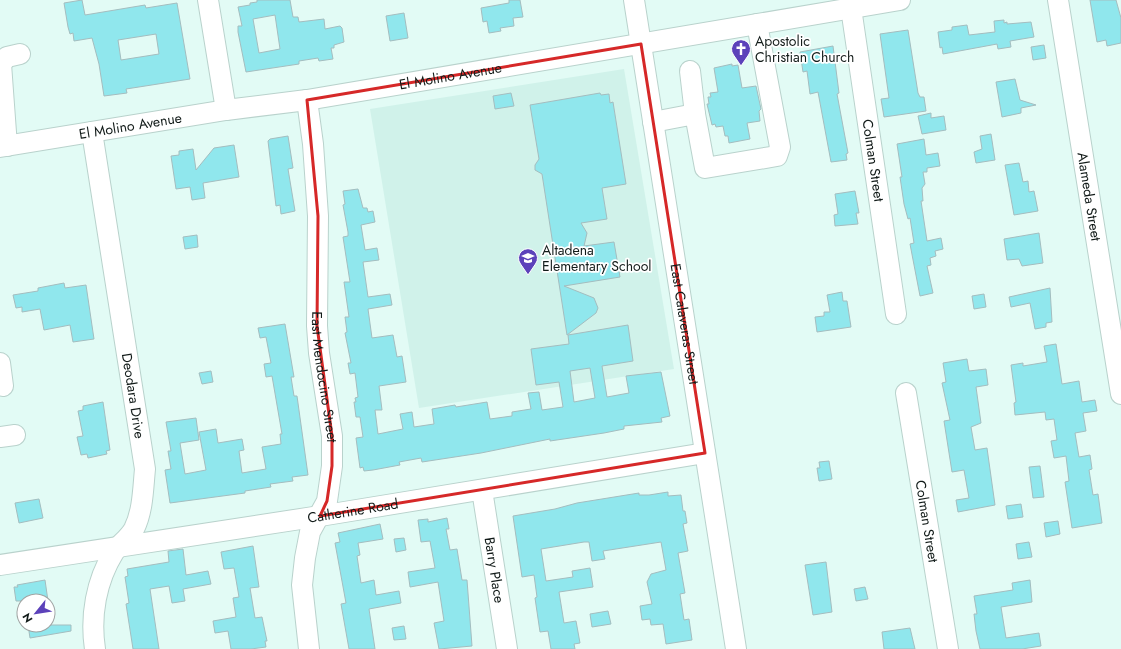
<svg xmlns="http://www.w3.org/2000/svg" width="1121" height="649" viewBox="0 0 1121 649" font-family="Jost,sans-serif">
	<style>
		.built { fill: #d0f2ea }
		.building { fill: #90e7ed; stroke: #a4bdbf; fill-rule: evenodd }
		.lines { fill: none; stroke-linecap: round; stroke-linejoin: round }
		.minor-casing { stroke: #b9d2cc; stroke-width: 22 }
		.minor { stroke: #fff; stroke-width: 20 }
		.marked { fill: none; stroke: #d62828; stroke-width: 3; stroke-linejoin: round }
		.labels { text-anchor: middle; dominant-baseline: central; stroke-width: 3.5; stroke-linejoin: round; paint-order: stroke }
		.poi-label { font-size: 14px; fill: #121b19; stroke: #fff; text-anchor: start }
		.street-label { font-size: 14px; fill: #121b19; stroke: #fff }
	</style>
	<rect width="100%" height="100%" fill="#e2fbf5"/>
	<polygon class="built" points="624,69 674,369 419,408 370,109"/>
	<g class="building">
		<path d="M82,0l3,15 60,-10 1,3 31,-5 13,76 -64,10 1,4 -23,3 -5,-32 -7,-26 -18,3 -1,-8 -3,1 -2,-7 -4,-24zM156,34l3,20 -38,6 -3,-20z"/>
		<path d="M257,0h33l3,17h5l1,5 25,-3 1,10 15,-3 2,2 2,14 -10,3v3h-3l2,11 -14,2 -1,-3 -19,3v3l-53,8 -8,-40v-6h4l-4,-19 12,-2v-2l7,-1zM275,15l5,34 -21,4 -6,-34z"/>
		<polygon points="509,0 520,0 523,17 513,18 514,26 500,28 501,31 489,33 487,21 483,22 481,8 509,3"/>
		<polygon points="1090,0 1116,0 1121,18 1121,43 1107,46 1106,40 1097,42"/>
		<polygon points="404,13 408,38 390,41 386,16"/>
		<polygon points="1004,20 1004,23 1007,22 1007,24 1031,22 1034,37 1010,41 1011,47 998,49 997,44 943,54 942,47 940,48 938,32 952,30 952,27 967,25 969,35 995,32 994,21"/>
		<polygon points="908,30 918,93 920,97 924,97 926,111 884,117 881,99 889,98 880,34"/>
		<polygon points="1044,45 1046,58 1033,60 1031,47"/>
		<polygon points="833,46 839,93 837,94 848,153 846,154 847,160 831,162 818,92 810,94 807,71 803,72 800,52"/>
		<polygon points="732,64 732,66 738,65 742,88 756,86 761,109 759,111 760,121 747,123 750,139 729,143 728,136 725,136 723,126 716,127 715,124 712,125 707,104 709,104 708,97 711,97 710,93 718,92 714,68"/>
		<polygon points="1015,79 1020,100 1036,105 1021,108 1021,113 1002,117 996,82"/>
		<polygon points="511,93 514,106 495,109 493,96"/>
		<polygon points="600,93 601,95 609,94 610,103 613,102 626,184 602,188 607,219 581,223 587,233 584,246 614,242 620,277 564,286 594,298 598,308 596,313 567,335 542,174 535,170 535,165 539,159 530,105"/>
		<polygon points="931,113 931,118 944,116 946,130 922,134 918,116"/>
		<polygon points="991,134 995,160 976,163 974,152 982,149 980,136"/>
		<polygon points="288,136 293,168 288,169 295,211 281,214 280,205 276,206 268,141 270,139"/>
		<polygon points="924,139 926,155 938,153 940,166 927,168 927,172 923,172 925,184 922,188 923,201 921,201 927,241 941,238 943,249 935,251 936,256 930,258 931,265 927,266 933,293 920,296 910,244 914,243 910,218 908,219 904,204 900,177 902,177 897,144"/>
		<polygon points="234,145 239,177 203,183 205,198 192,200 190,187 176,189 171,156 179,155 179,151 193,149 196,170 214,148"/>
		<polygon points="1019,163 1023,182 1028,181 1029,192 1034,191 1038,211 1014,215 1005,165"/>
		<path d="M358,189l5,19h4l1,4 5,-1 2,11 -14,3 4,25 12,-2 2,12 -16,2 5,35 22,-3 2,11 -24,4 4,29 21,-3 4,22 5,-1 4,26 -27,4 3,24h-7l3,24 25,-5 -3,-15 12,-2 2,15 20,-3 -2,-15 23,-4 1,2 31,-5 3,17 22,-3v-4l19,-3 -3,-16 11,-1 3,18 21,-3 -4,-25 -23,3 -5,-36 38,-5 -1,-9 60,-10 5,36 -31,5 5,31 22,-4 -3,-17 35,-4 9,44 -9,2 1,4 -38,4v3l-20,4 -54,8v-2l-69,14 -59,9 -1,-4 -22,4 1,3 -27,5 -9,1 -1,-4 -3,1 -4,-30 7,-1 -3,-20h-4l-2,-15h2l-1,-4 3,-1 -3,-24 -5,1 -2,-11h3l-6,-30 2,-1 -2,-15h4l-5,-35h6l-7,-45 5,-1v-4l-5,-27 2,-1 -2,-13zM590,368l5,30 -21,4 -4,-31z"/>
		<polygon points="855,191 859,213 856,213 858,224 835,226 834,215 838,214 835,194"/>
		<polygon points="1039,233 1043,263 1022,266 1019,259 1007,260 1004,239"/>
		<polygon points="197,235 198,247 185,249 183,237"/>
		<polygon points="64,283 65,288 86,285 94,339 73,342 70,325 44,330 40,309 22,312 22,307 16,308 13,295 38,291 38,288"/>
		<polygon points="1050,288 1052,322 1046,323 1046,327 1035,329 1030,303 1011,307 1009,297"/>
		<polygon points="842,292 843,301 847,301 851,327 817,332 815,317 824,316 824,312 830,312 827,295"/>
		<polygon points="984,294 986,307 974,309 972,296"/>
		<polygon points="285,324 294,377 291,377 294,396 297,396 308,475 292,477 293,481 270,484 271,487 245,491 245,493 170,503 165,470 171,469 168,451 171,451 166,422 196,418 199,440 180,443 185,474 206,470 199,432 216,429 218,443 242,439 244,450 239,451 242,473 266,469 262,447 281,444 280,434 282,434 272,376 266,377 264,364 271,363 266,337 260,338 258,328"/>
		<polygon points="1056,344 1062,384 1079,381 1082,402 1095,400 1097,411 1083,413 1086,431 1075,433 1079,457 1090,455 1092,469 1089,470 1093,495 1098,494 1102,523 1072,528 1065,482 1069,481 1066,456 1054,458 1051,441 1057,440 1054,419 1046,420 1045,412 1015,415 1014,403 1016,402 1011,365 1023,363 1023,366 1047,362 1044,346"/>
		<polygon points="967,359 969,371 986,369 988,385 976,387 981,423 971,427 975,450 987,448 995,505 958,512 956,500 969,498 964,470 952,472 944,421 950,420 942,383 946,382 943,363"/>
		<polygon points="211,371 213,382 202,384 199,373"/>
		<polygon points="103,402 110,450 106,451 107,454 88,458 87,454 81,455 77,437 83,436 78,411 83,410 83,406"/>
		<polygon points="829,461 832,479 819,481 817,468 820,468 819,462"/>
		<polygon points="1040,466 1044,497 1033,498 1029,467"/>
		<polygon points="668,492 668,496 681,495 683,511 685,511 687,523 683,524 688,551 678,553 685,593 680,594 684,620 689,619 692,640 666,644 663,624 651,625 650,619 642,620 640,606 652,604 647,582 651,574 666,570 661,542 603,551 605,559 592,561 589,542 584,542 541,549 546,581 573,577 572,571 590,568 593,587 559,592 564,623 576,621 580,643 574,644 575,649 551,649 548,631 540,632 535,598 537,597 534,575 522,577 513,516 555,509 577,503 639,493 639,495 649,495"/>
		<polygon points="39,499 43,518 19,523 15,503"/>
		<polygon points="1021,504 1023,517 1008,519 1006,506"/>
		<polygon points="447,518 449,529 446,529 450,550 457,549 462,580 467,580 472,646 439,649 434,623 444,621 438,582 410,587 408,572 435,568 430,541 421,542 418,520 428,519 428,522"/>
		<polygon points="1058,521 1060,534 1046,537 1044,523"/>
		<polygon points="380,524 383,539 358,543 360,555 357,556 361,583 374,580 376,595 399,591 401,603 369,609 375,649 349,649 341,604 346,603 335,543 340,542 338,533"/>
		<polygon points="404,538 406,550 396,552 394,539"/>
		<polygon points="1029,542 1032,557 1018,559 1016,544"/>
		<polygon points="253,546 259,587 250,588 255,618 262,617 267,641 265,641 266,647 251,649 231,649 228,631 215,633 213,621 236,617 233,598 239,597 234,568 224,569 221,552"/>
		<polygon points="183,549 186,575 208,571 211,584 183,589 185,601 172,603 169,586 150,589 159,649 133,649 126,604 129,603 125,577 128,576 127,569 169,562 168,551"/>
		<polygon points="826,562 832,612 813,615 805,565"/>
		<polygon points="45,580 48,601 16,601 14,587 18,587 17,585"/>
		<polygon points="1030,580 1032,602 1001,607 1006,638 1039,633 1041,646 1022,649 980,649 976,631 974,614 977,614 974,596 1013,590 1012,583"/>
		<polygon points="865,587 868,599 856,601 854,589"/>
		<polygon points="608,611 611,624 592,627 590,614"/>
		<polygon points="28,625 71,625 71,631 30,638"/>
		<polygon points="404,626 406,639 394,640 392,628"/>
		<polygon points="910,628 915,649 884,649 882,632"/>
	</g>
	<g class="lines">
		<defs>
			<g id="minor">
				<polyline points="208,0 226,110"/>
				<path id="s1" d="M634,0l102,649"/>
				<path id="s2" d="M1058,0l63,394"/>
				<path id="s3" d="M851,8l45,306"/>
				<polyline points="690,71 695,114"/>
				<path id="s4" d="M307,100l6,44 5,72 -1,110 2,27 13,83v30l-5,35 -17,31 -5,26 -3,27 7,64"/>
				<polyline points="653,122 695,114 705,168 777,156 780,147 757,24"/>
				<path id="s5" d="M92,132l53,337c-2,20 -2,42 -11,60 -5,9 -14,15 -20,23 -18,29 -24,64 -19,97"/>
				<polyline points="7,146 1,64 7,57 20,54"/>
				<path id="s6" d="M0,147l226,-37 81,-10 593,-100"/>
				<polyline points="0,363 3,386"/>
				<path id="s7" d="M906,393l42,256"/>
				<polyline points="0,437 15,435"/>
				<path id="s8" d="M482,490l25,159"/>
				<path id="s9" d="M0,565l320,-49 385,-63"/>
			</g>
		</defs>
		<use href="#minor" class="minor-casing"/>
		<use href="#minor" class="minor"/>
	</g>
	<path class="marked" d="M641,44l64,409 -385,63 7,-15 5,-35v-30l-15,-110 1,-110 -11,-116z"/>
	<defs>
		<symbol id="church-pin" viewBox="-11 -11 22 30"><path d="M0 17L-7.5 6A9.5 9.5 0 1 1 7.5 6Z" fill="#5c42ba" stroke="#fff"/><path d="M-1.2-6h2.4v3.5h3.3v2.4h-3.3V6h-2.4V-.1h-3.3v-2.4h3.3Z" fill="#fff"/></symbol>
		<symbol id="school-pin" viewBox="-11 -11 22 30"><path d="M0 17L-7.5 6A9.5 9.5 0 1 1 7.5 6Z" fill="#5c42ba" stroke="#fff"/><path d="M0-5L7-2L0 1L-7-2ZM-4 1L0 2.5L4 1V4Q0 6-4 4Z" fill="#fff"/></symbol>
	</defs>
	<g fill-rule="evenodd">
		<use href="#church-pin" x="730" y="38" width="22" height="30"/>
		<use href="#school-pin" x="517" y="247" width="22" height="30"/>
	</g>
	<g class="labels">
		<g class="poi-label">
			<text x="755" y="41">Apostolic<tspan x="755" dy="16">Christian Church</tspan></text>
			<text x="542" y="250">Altadena<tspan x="542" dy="16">Elementary School</tspan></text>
		</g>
		<g class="street-label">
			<text stroke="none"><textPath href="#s6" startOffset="456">El Molino Avenue</textPath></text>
			<text stroke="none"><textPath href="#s6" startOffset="132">El Molino Avenue</textPath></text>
			<text stroke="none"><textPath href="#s3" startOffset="154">Colman Street</textPath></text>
			<text stroke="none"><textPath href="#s2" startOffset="199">Alameda Street</textPath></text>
			<text stroke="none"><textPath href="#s1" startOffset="328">East Calaveras Street</textPath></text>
			<text stroke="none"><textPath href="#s4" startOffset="278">East Mendocino Street</textPath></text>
			<text stroke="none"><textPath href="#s5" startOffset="267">Deodara Drive</textPath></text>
			<text stroke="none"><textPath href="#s9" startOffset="357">Catherine Road</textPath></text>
			<text stroke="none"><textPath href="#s7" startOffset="130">Colman Street</textPath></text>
			<text stroke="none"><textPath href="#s8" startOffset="81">Barry Place</textPath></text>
		</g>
	</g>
	<g transform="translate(36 613) rotate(240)"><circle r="19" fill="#ffffff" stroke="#a0a4a3"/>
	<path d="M0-3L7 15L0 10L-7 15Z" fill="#5c42ba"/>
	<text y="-6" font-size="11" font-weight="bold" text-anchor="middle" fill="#121b19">N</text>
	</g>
</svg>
